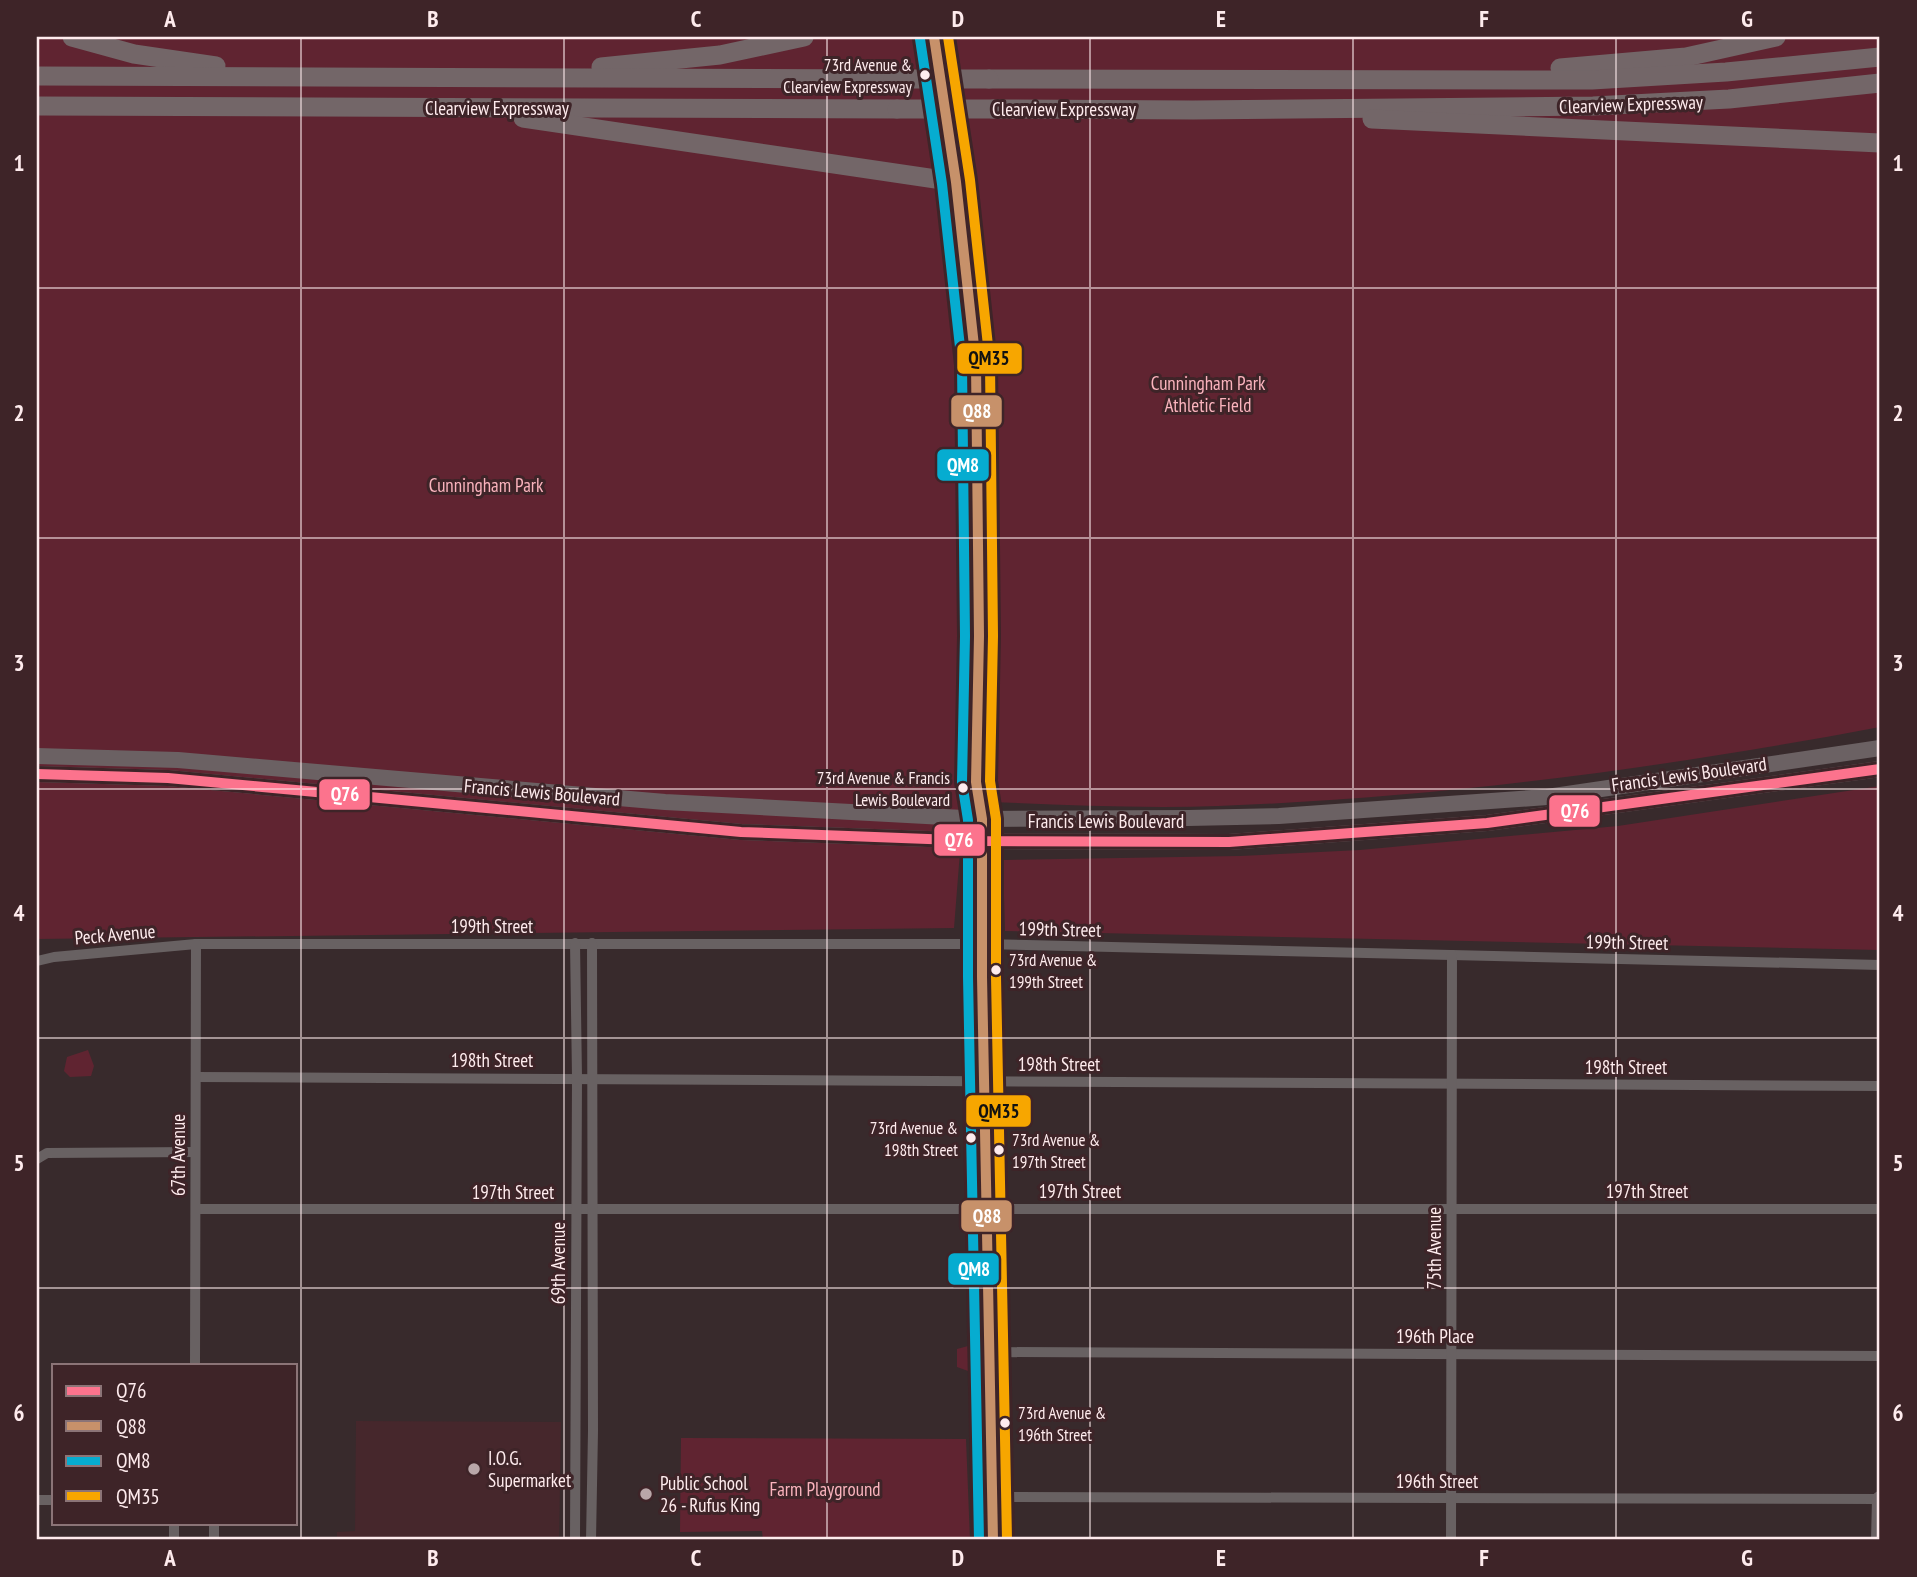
<svg xmlns="http://www.w3.org/2000/svg" width="1917" height="1577" viewBox="0 0 1917 1577" font-family="'PT Sans Narrow',sans-serif">
	<style>
		.built { fill: #46272c }
		.green { fill: #602431 }
		.lines { fill: none; stroke-linecap: round; stroke-linejoin: round }
		.minor { stroke: #686162; stroke-width: 10 }
		.tertiary { stroke: #686162; stroke-width: 12 }
		.primary { stroke: #6b6163; stroke-width: 16 }
		.motorway { stroke: #736668; stroke-width: 19 }
		.motorway-bridge { stroke: #736668; stroke-width: 19 }
		.bus-1-casing { stroke: #3e2428; stroke-width: 16 }
		.bus-2-casing { stroke: #3e2428; stroke-width: 16 }
		.bus-3-casing { stroke: #3e2428; stroke-width: 16 }
		.bus-4-casing { stroke: #3e2428; stroke-width: 16 }
		.bus-1 { stroke: #fc738d; stroke-width: 10 }
		.bus-2 { stroke: #c7916a; stroke-width: 10 }
		.bus-3 { stroke: #06acd0; stroke-width: 10 }
		.bus-4 { stroke: #f7a600; stroke-width: 10 }
		.grid { fill: none; stroke: #feebed; stroke-width: 2; stroke-opacity: 0.55 }
		.bus-dot { fill: #feebed; stroke: #3e2428; stroke-width: 2.5 }
		.poi-dot { fill: #b9a7a9; stroke: #3e2428; stroke-width: 2.5 }
		.labels { text-anchor: middle; dominant-baseline: central; stroke-width: 6; stroke-linejoin: round; paint-order: stroke }
		.bus-label { font-size: 17px; fill: #feebed; stroke: #3e2428; text-anchor: end }
		.street-label { font-size: 19px; fill: #feebed; stroke: #3e2428 }
		.park-label { font-size: 19px; fill: #fab3bd; stroke: #3e2428 }
		.poi-label { font-size: 19px; fill: #feebed; stroke: #3e2428; text-anchor: start }
		.line-badge { stroke: #3e2428; stroke-width: 2.5 }
		.badge-label { font-size: 19px; text-anchor: middle; font-weight: bold; fill: #fff }
		.pale-badge-label { font-size: 19px; text-anchor: middle; font-weight: bold; fill: #111 }
		.neatline { fill: none; stroke: #feebed; stroke-width: 2.5 }
		.grid-label { font-size: 23px; text-anchor: middle; font-weight: bold; fill: #feebed }
	</style>
	<rect width="100%" height="100%" fill="#382a2c"/>
	<polygon class="built" points="356,1421 561,1422 559,1540 337,1540 337,1532 355,1531"/>
	<g class="green">
		<path d="M37,37h1843v690c-217,41 -441,71 -662,79 -85,3 -170,-2 -254,-5l-10,127 -917,11z"/>
		<polygon points="1880,786 1880,950 1005,931 1003,860 1240,856 1360,850 1618,826"/>
		<polygon points="88,1050 94,1066 91,1076 70,1077 64,1071 67,1057"/>
		<polygon points="968,1346 968,1371 957,1367 957,1349"/>
		<polygon points="681,1438 966,1439 970,1540 763,1540 762,1531 680,1532"/>
	</g>
	<g class="lines">
		<g class="minor">
			<polyline points="37,961 54,957 196,944 982,944 1880,965"/>
			<polyline points="196,1077 1880,1086"/>
			<polyline points="37,1159 47,1153 195,1152"/>
			<polyline points="196,1209 1880,1209"/>
			<polyline points="990,1352 1880,1356"/>
			<polyline points="195,1365 196,944"/>
			<polyline points="993,1497 1880,1499"/>
			<polyline points="37,1500 54,1500"/>
			<polyline points="174,1523 174,1540"/>
			<polyline points="214,1523 214,1540"/>
			<polyline points="575,1540 577,1077 575,943"/>
			<polyline points="591,1540 593,1431 592,943"/>
			<polyline points="1451,1540 1452,955"/>
		</g>
		<polyline class="tertiary" points="934,37 956,182 976,364 979,636 976,782 982,819 982,977 993,1540"/>
		<g class="primary">
			<polyline points="37,756 178,760 665,802 982,819 1188,818 1279,816 1547,797 1880,748"/>
			<polyline points="37,774 168,778 741,832 981,841 1229,842 1487,823 1880,769"/>
			<polyline points="1879,1540 1880,1499"/>
		</g>
		<g class="motorway">
			<polyline points="72,37 134,54 216,66"/>
			<polyline points="601,67 720,55 804,37"/>
			<polyline points="1560,68 1686,57 1776,37"/>
			<polyline points="37,76 893,79"/>
			<polyline points="989,79 1592,80 1726,72 1880,57"/>
			<polyline points="37,106 897,109"/>
			<polyline points="993,109 1193,110 1593,106 1729,99 1880,83"/>
			<polyline points="523,118 956,182"/>
			<polyline points="1372,119 1880,143"/>
		</g>
		<g class="motorway-bridge">
			<polyline points="893,79 989,79"/>
			<polyline points="897,109 993,109"/>
		</g>
		<defs>
			<polyline id="bus-1" points="37,774 168,778 741,832 981,841 1229,842 1487,823 1880,769"/>
			<polyline id="bus-2" points="934,37 956,182 976,364 979,636 976,782 982,819 982,977 993,1540"/>
			<polyline id="bus-3" points="920,39 942,184 962,365 965,636 962,782 968,820 968,977 979,1540"/>
			<polyline id="bus-4" points="948,37 970,180 990,364 993,636 990,781 996,819 996,977 1007,1540"/>
		</defs>
		<use href="#bus-1" class="bus-1-casing"/>
		<use href="#bus-2" class="bus-2-casing"/>
		<use href="#bus-3" class="bus-3-casing"/>
		<use href="#bus-4" class="bus-4-casing"/>
		<use href="#bus-1" class="bus-1"/>
		<use href="#bus-2" class="bus-2"/>
		<use href="#bus-3" class="bus-3"/>
		<use href="#bus-4" class="bus-4"/>
	</g>
	<path class="grid" d="M301,37v1503M564,37v1503M827,37v1503M1090,37v1503M1353,37v1503M1616,37v1503M37,288h1843M37,538h1843M37,789h1843M37,1038h1843M37,1288h1843"/>
	<g class="bus-dot">
		<circle cx="925" cy="75" r="6"/>
		<circle cx="963" cy="788" r="6"/>
		<circle cx="996" cy="970" r="6"/>
		<circle cx="971" cy="1138" r="6"/>
		<circle cx="999" cy="1150" r="6"/>
		<circle cx="1005" cy="1423" r="6"/>
	</g>
	<g class="poi-dot">
		<circle cx="474" cy="1469" r="7"/>
		<circle cx="646" cy="1494" r="7"/>
	</g>
	<g class="labels">
		<g class="bus-label">
			<text x="912" y="65">73rd Avenue &amp;<tspan x="912" dy="22">Clearview Expressway</tspan></text>
			<text x="950" y="778">73rd Avenue &amp; Francis<tspan x="950" dy="22">Lewis Boulevard</tspan></text>
			<text x="1009" y="960" text-anchor="start">73rd Avenue &amp;<tspan x="1009" dy="22">199th Street</tspan></text>
			<text x="958" y="1128">73rd Avenue &amp;<tspan x="958" dy="22">198th Street</tspan></text>
			<text x="1012" y="1140" text-anchor="start">73rd Avenue &amp;<tspan x="1012" dy="22">197th Street</tspan></text>
			<text x="1018" y="1413" text-anchor="start">73rd Avenue &amp;<tspan x="1018" dy="22">196th Street</tspan></text>
		</g>
		<g class="street-label">
			<text transform="translate(1631 104) rotate(-2)">Clearview Expressway</text>
			<text x="497" y="108">Clearview Expressway</text>
			<text x="1064" y="109">Clearview Expressway</text>
			<text transform="translate(1689 774) rotate(-8)">Francis Lewis Boulevard</text>
			<text transform="translate(542 792) rotate(5)">Francis Lewis Boulevard</text>
			<text x="1106" y="821">Francis Lewis Boulevard</text>
			<text x="492" y="926">199th Street</text>
			<text transform="translate(1060 929) rotate(1)">199th Street</text>
			<text transform="translate(115 934) rotate(-5)">Peck Avenue</text>
			<text transform="translate(1627 942) rotate(1)">199th Street</text>
			<text x="492" y="1060">198th Street</text>
			<text x="1059" y="1064">198th Street</text>
			<text x="1626" y="1067">198th Street</text>
			<text transform="translate(178 1155) rotate(-90)">67th Avenue</text>
			<text x="1080" y="1191">197th Street</text>
			<text x="1647" y="1191">197th Street</text>
			<text x="513" y="1192">197th Street</text>
			<text transform="translate(1434 1248) rotate(-90)">75th Avenue</text>
			<text transform="translate(558 1263) rotate(-90)">69th Avenue</text>
			<text x="1435" y="1336">196th Place</text>
			<text x="1437" y="1481">196th Street</text>
		</g>
		<g class="park-label">
			<text x="1208" y="383">Cunningham Park<tspan x="1208" dy="22">Athletic Field</tspan></text>
			<text x="486" y="485">Cunningham Park</text>
			<text x="825" y="1489">Farm Playground</text>
		</g>
		<g class="poi-label">
			<text x="488" y="1458">I.O.G.<tspan x="488" dy="22">Supermarket</tspan></text>
			<text x="660" y="1483">Public School<tspan x="660" dy="22">26 - Rufus King</tspan></text>
		</g>
	</g>
	<g class="line-badge">
		<rect x="956" y="342" width="67" height="33" rx="7" fill="#f7a600"/>
		<rect x="950" y="394" width="53" height="34" rx="7" fill="#c7916a"/>
		<rect x="936" y="448" width="54" height="34" rx="7" fill="#06acd0"/>
		<rect x="318" y="778" width="53" height="33" rx="7" fill="#fc738d"/>
		<rect x="1548" y="794" width="53" height="34" rx="7" fill="#fc738d"/>
		<rect x="933" y="823" width="53" height="34" rx="7" fill="#fc738d"/>
		<rect x="965" y="1094" width="67" height="34" rx="7" fill="#f7a600"/>
		<rect x="960" y="1199" width="53" height="34" rx="7" fill="#c7916a"/>
		<rect x="947" y="1252" width="53" height="34" rx="7" fill="#06acd0"/>
	</g>
	<g class="badge-label">
		<text x="977" y="418">Q88</text>
		<text x="963" y="472">QM8</text>
		<text x="345" y="801">Q76</text>
		<text x="1575" y="818">Q76</text>
		<text x="959" y="847">Q76</text>
		<text x="987" y="1223">Q88</text>
		<text x="974" y="1276">QM8</text>
	</g>
	<g class="pale-badge-label">
		<text x="989" y="365">QM35</text>
		<text x="999" y="1118">QM35</text>
	</g>
	<rect width="1917" height="1577" fill="none" stroke="#3e2428" stroke-width="77"/>
	<rect x="52" y="1364" width="245" height="161" fill="#3e2428" stroke="#8b7477" stroke-width="2"/>
	<rect x="66" y="1386" width="35" height="10" fill="#fc738d" stroke="#8b7477" stroke-width="2"/>
	<text x="116" y="1398" font-size="21" fill="#feebed">Q76</text>
	<rect x="66" y="1421" width="35" height="10" fill="#c7916a" stroke="#8b7477" stroke-width="2"/>
	<text x="116" y="1434" font-size="21" fill="#feebed">Q88</text>
	<rect x="66" y="1456" width="35" height="10" fill="#06acd0" stroke="#8b7477" stroke-width="2"/>
	<text x="116" y="1468" font-size="21" fill="#feebed">QM8</text>
	<rect x="66" y="1491" width="35" height="10" fill="#f7a600" stroke="#8b7477" stroke-width="2"/>
	<text x="116" y="1504" font-size="21" fill="#feebed">QM35</text>
	<rect x="38" y="38" width="1840" height="1500" class="neatline"/>
	<g class="grid-label">
		<text x="170" y="27">A</text>
		<text x="433" y="27">B</text>
		<text x="696" y="27">C</text>
		<text x="958" y="27">D</text>
		<text x="1221" y="27">E</text>
		<text x="1484" y="27">F</text>
		<text x="1747" y="27">G</text>
		<text x="19" y="171">1</text>
		<text x="1898" y="171">1</text>
		<text x="19" y="421">2</text>
		<text x="1898" y="421">2</text>
		<text x="19" y="671">3</text>
		<text x="1898" y="671">3</text>
		<text x="19" y="921">4</text>
		<text x="1898" y="921">4</text>
		<text x="19" y="1171">5</text>
		<text x="1898" y="1171">5</text>
		<text x="19" y="1421">6</text>
		<text x="1898" y="1421">6</text>
		<text x="170" y="1566">A</text>
		<text x="433" y="1566">B</text>
		<text x="696" y="1566">C</text>
		<text x="958" y="1566">D</text>
		<text x="1221" y="1566">E</text>
		<text x="1484" y="1566">F</text>
		<text x="1747" y="1566">G</text>
	</g>
</svg>
